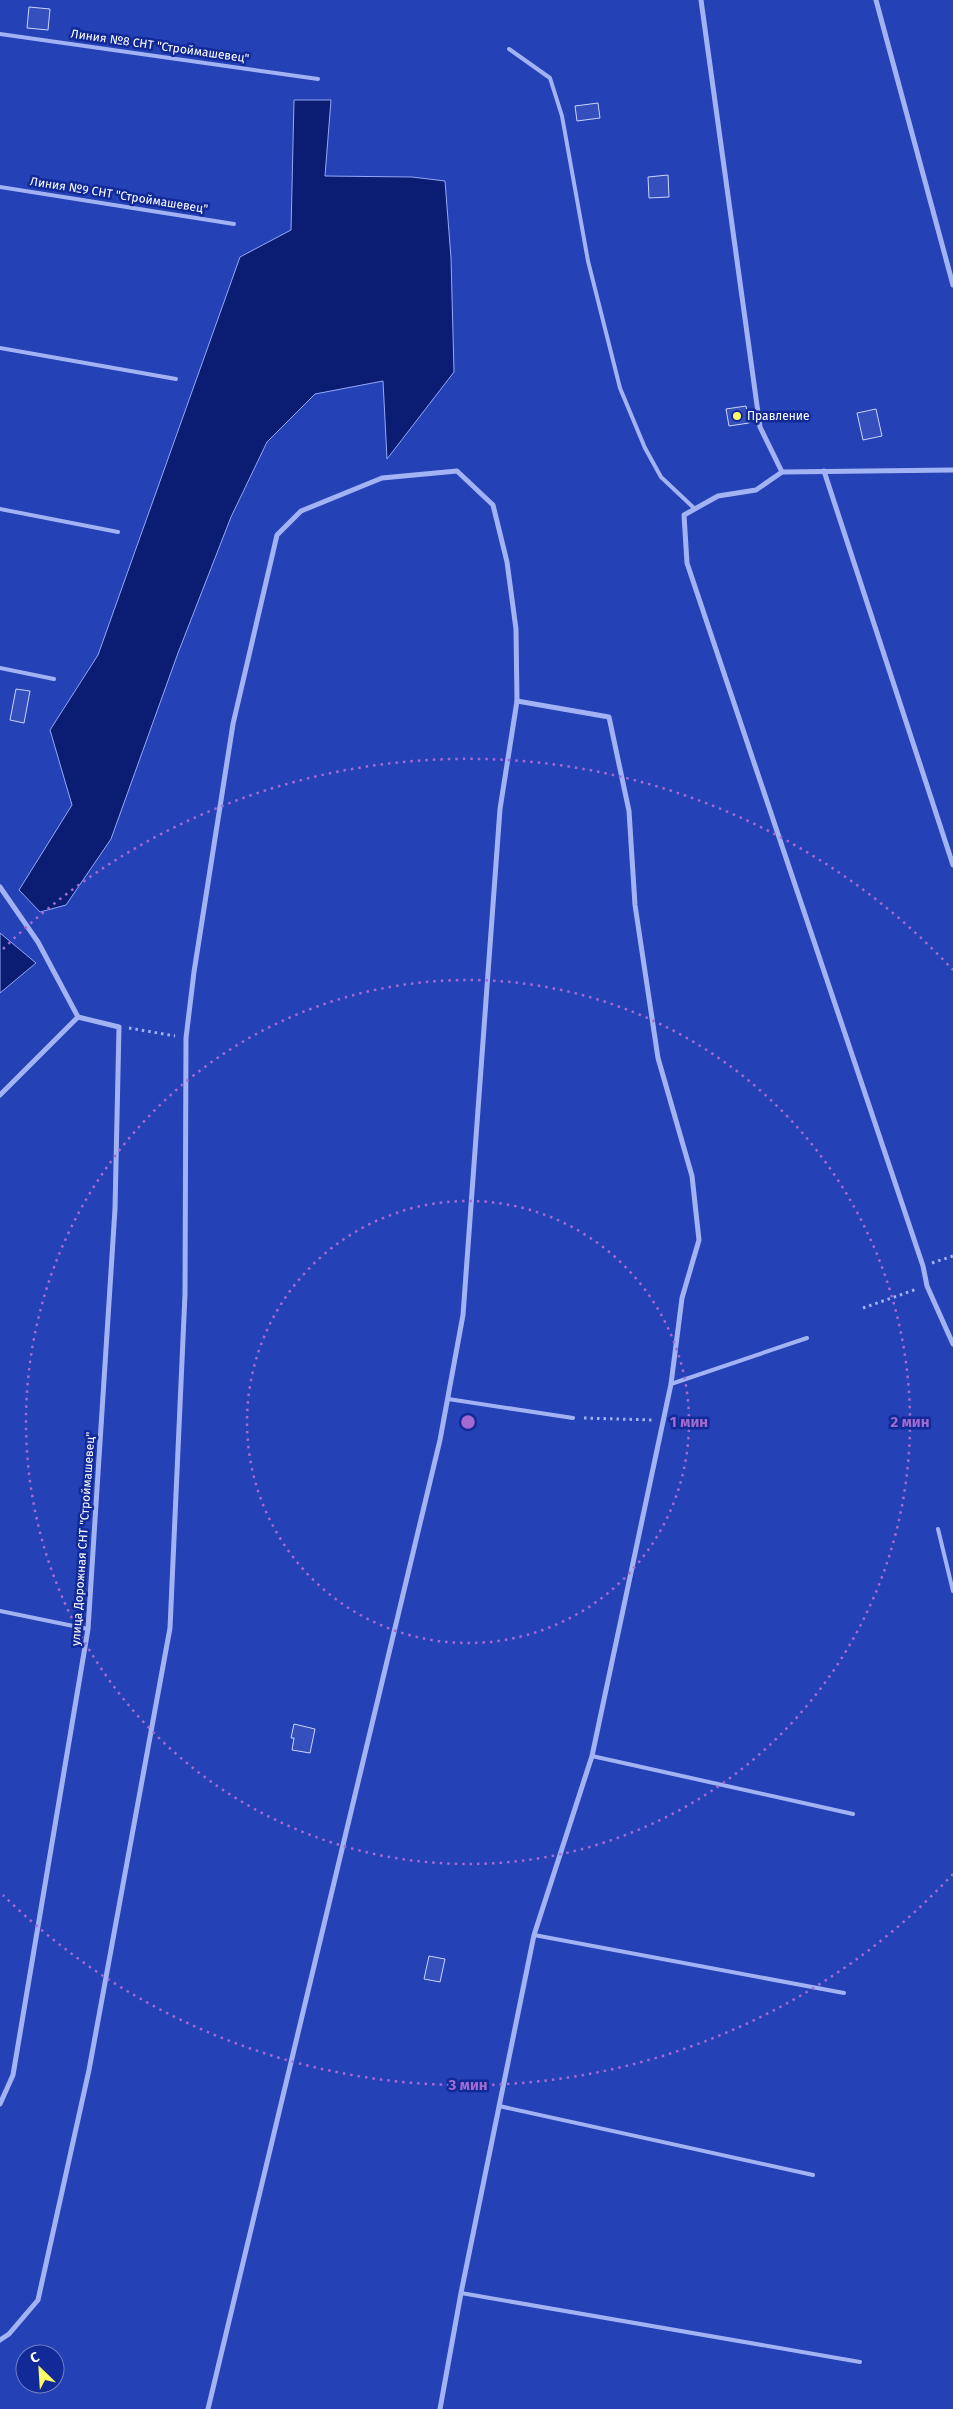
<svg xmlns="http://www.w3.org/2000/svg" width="953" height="2409" viewBox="0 0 953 2409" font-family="'Fira Sans',sans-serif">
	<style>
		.green { fill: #2441b6; fill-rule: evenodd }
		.water { fill: #0b1d73; stroke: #94a9f7 }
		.building { fill: #3550bd; stroke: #cad5fd }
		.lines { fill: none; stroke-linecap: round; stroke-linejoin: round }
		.path { stroke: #a2b3f3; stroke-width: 3; stroke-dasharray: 2.5 4; stroke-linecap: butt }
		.service { stroke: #a2b3f3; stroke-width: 4 }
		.minor { stroke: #a2b3f3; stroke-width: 5 }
		.ring { fill: none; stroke: #a36bd2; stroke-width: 2.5; stroke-dasharray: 2.5 5 }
		.poi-dot { fill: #fff965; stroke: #122a97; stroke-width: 2 }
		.labels { text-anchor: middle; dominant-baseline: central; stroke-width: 5; stroke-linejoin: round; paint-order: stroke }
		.street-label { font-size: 12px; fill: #fff; stroke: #122a97 }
		.poi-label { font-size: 12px; fill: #fff; stroke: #122a97; text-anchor: start }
		.centre { fill: #a36bd2; stroke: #122a97; stroke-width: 2.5 }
		.ring-label { font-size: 15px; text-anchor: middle; font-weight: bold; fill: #a36bd2; stroke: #122a97; stroke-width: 5; stroke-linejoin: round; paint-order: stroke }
	</style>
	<rect width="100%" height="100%" fill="#122a97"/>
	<path class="green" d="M0,0h953v2409h-953zM25,2354h30v30h-30z"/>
	<g class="water">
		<polygon points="294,100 331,100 325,176 412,177 445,181 451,258 454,372 387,459 383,381 315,394 267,442 231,517 178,653 111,839 66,905 40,912 19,890 72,805 50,730 98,655 240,257 291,230"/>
		<polygon points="0,933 36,963 0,993"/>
	</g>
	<g class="building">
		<polygon points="29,7 50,9 48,30 27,28"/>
		<polygon points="598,103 600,118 577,121 575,106"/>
		<polygon points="668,175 669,197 649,198 648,177"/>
		<polygon points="746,406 749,423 729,426 726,409"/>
		<polygon points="876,409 882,436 863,440 857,413"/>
		<polygon points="16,689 30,691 24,723 10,720"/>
		<polygon points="294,1724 315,1729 310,1753 292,1750 294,1738 291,1738"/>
		<polygon points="429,1956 445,1959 440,1982 424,1979"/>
	</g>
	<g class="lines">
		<g class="path">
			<polyline points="129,1028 175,1036"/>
			<polyline points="932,1263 953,1256"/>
			<polyline points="863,1308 917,1289"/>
			<polyline points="584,1418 652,1420"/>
		</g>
		<g class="service">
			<polyline points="0,34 318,79"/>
			<polyline points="509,49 550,78 562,116 588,261 620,388 645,448 661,477 695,509"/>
			<polyline points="0,187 234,224"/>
			<polyline points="0,348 176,379"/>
			<polyline points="0,509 118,532"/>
			<polyline points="0,668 54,679"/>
			<polyline points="671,1384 807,1338"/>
			<polyline points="448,1399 573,1418"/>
			<polyline points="938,1529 953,1591"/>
			<polyline points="0,1611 88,1629"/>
			<polyline points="592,1756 853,1814"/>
			<polyline points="534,1935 844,1993"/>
			<polyline points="499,2106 813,2175"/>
			<polyline points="461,2293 860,2362"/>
		</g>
		<g class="minor">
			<polyline points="701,0 760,427 782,472"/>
			<polyline points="876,0 953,285"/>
			<polyline points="953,470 782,472 756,490 718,496 684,515 687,563 923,1266 927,1286 953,1344"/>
			<polyline points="824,471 953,865"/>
			<polyline points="0,887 38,942 78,1017 0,1095"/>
			<polyline points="0,2104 13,2075 88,1629 115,1209 119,1027 78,1017"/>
			<polyline points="0,2340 9,2334 38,2300 89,2070 170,1628 185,1294 186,1038 194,972 233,724 277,535 301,511 382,478 457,471 493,505 507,562 516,629 517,701 500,809 463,1315 440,1440 208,2409"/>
			<polyline points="440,2409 461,2293 534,1935 592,1756 671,1384 682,1298 699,1240 692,1176 658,1058 635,905 629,811 609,717 517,701"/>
		</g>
	</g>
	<g class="ring">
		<circle cx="468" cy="1422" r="221"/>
		<circle cx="468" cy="1422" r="442"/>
		<path d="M953 1874A663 663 0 0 1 3 1895M3 949A663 663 0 0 1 953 970"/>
	</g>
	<circle class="poi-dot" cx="737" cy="416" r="5"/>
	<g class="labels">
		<g class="street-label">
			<text transform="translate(160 46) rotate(8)">Линия №8 СНТ "Строймашевец"</text>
			<text transform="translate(119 195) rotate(9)">Линия №9 СНТ "Строймашевец"</text>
			<text transform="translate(83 1539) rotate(-86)">улица Дорожная СНТ "Строймашевец"</text>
		</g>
		<g class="poi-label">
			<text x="747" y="416">Правление</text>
		</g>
	</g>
	<circle cx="468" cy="1422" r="8" class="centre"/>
	<g class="ring-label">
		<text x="689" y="1427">1 мин</text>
		<text x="910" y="1427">2 мин</text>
		<text x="468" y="2090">3 мин</text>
	</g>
	<g transform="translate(40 2369) rotate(335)"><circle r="24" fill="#122a97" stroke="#717fc1"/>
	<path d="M0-4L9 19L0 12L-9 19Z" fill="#fff965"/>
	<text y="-8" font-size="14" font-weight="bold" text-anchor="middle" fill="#ffffff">С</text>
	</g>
</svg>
